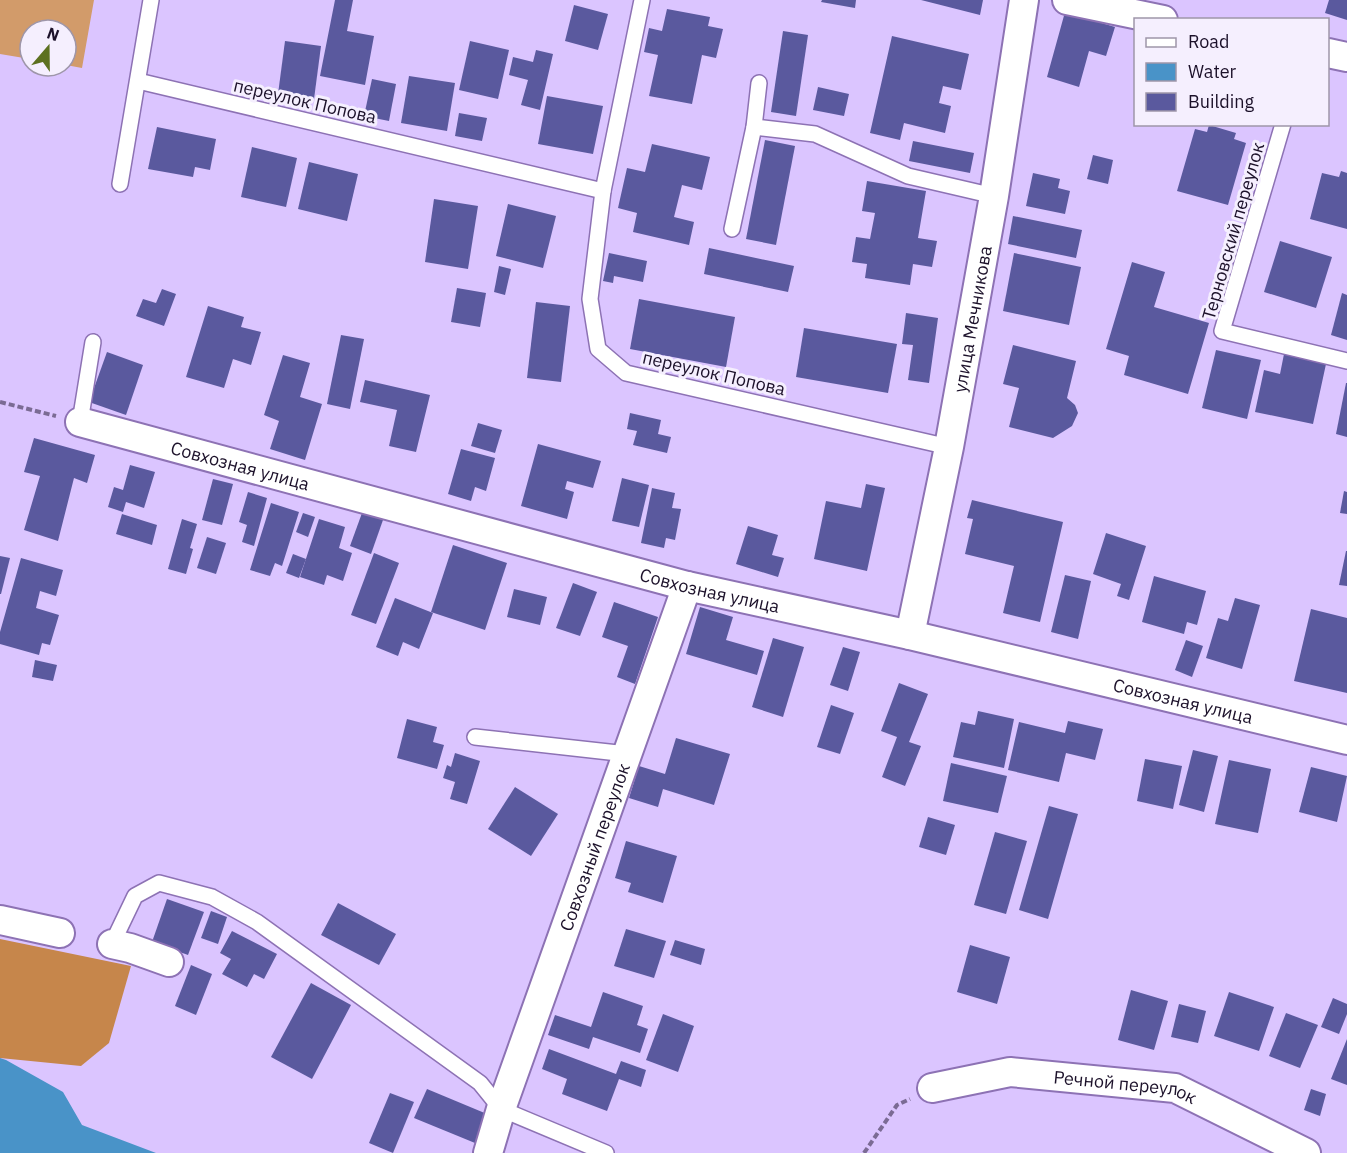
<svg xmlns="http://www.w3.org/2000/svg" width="1347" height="1153" viewBox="0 0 1347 1153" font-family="'IBM Plex Sans',sans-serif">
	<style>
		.green { fill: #d29b6a }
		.forest { fill: #c6864b }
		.water { fill: #4993c8 }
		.building { fill: #5a599e }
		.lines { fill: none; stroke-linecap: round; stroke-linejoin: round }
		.lane-casing { stroke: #8d72b4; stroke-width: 18 }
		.street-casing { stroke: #8d72b4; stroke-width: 32 }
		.path { stroke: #7b6b94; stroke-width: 4; stroke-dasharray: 6 3; stroke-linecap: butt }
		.lane { stroke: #fff; stroke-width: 15 }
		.street { stroke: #fff; stroke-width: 28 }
		.labels { text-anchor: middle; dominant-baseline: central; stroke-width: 6; stroke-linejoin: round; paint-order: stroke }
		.street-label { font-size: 18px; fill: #1c112a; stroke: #f5effe }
	</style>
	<rect width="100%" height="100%" fill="#dbc5ff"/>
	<polygon class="green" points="0,0 94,0 82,68 66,65 66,30 30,30 30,59 0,54"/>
	<polygon class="forest" points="0,939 131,966 109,1043 81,1066 0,1058"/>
	<polygon class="water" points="0,1058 6,1060 63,1092 82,1125 156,1153 0,1153"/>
	<g class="building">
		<polygon points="335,0 353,0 347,31 374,36 365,85 320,76"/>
		<polygon points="822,0 856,0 855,8 821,2"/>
		<polygon points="921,0 983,0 980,15"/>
		<polygon points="1329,0 1347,0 1347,20 1325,13"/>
		<polygon points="574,5 608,14 598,50 565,41"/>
		<polygon points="667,9 710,17 708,26 723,29 716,58 702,55 692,104 649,96 658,55 644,52 649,28 662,31"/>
		<polygon points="1065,12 1115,27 1106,56 1089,51 1079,87 1047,77"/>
		<polygon points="783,31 808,35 796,116 771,112"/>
		<polygon points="892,36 969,54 961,90 943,86 939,103 951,106 945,133 904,123 900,140 870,133"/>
		<polygon points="285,41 321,46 314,99 278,94"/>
		<polygon points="470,41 509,50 498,99 459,90"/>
		<polygon points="536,50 553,54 540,110 521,105 528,80 509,75 513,57 533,62"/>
		<polygon points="409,76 455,83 447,131 401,123"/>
		<polygon points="372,79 396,84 389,121 364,116"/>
		<polygon points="818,87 849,94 844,116 813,110"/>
		<polygon points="547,96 603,106 593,154 538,144"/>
		<polygon points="459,113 487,118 482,141 455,136"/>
		<polygon points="1209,125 1236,133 1234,139 1246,143 1228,205 1177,191 1195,129 1207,132"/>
		<polygon points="157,127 216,139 210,170 195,167 193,177 148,169"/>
		<polygon points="765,140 795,146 776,245 746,239"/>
		<polygon points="913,141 974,153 970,173 909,161"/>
		<polygon points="652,144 710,157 702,190 682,185 674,217 694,222 689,245 633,232 637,213 618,208 627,168 645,172"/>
		<polygon points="252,147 297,158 286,207 241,197"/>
		<polygon points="1093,155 1113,160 1108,184 1087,179"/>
		<polygon points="309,162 358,174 347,221 298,209"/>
		<polygon points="1341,171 1347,173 1347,229 1310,219 1322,173 1339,177"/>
		<polygon points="1033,173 1060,179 1058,188 1070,191 1065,214 1026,206"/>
		<polygon points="867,181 926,191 918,238 937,241 932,267 913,264 910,285 865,278 867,264 852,262 856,237 870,239 875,213 862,211"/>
		<polygon points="434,199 478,206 468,269 425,262"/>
		<polygon points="508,204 556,216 543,268 496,256"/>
		<polygon points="1013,216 1082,230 1076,258 1008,244"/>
		<polygon points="1280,241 1332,257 1316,308 1264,292"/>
		<polygon points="709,248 794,266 788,292 704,274"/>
		<polygon points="609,253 647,261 643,282 614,276 613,283 603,281"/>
		<polygon points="1014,253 1081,267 1069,325 1003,311"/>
		<polygon points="1132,262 1165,272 1154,307 1209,323 1188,394 1124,375 1129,356 1106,349"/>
		<polygon points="499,266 511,269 505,295 494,292"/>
		<polygon points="457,288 486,293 480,327 451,322"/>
		<polygon points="162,289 176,294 164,326 136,316 143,299 156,303"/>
		<polygon points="1342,293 1347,295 1347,340 1331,335"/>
		<polygon points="639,299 735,317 726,367 630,349"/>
		<polygon points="536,302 570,306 561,382 527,378"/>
		<polygon points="208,306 244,317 241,327 261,332 251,365 233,359 224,388 186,377"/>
		<polygon points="906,313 938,318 929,383 908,380 913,345 902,344"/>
		<polygon points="804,328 897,344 888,393 796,377"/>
		<polygon points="341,335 364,339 350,409 327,404"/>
		<polygon points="1013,345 1076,361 1067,398 1075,405 1078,413 1072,426 1053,438 1009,427 1019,388 1003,384"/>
		<polygon points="1216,350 1261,360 1247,419 1202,408"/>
		<polygon points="107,352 143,365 126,415 89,402"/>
		<polygon points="1284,354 1326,364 1313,424 1255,412 1264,370 1280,374"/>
		<polygon points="283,355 310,363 300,397 322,404 305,460 270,449 279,421 264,415"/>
		<polygon points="365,380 430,395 416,452 389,446 397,410 360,402"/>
		<polygon points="1346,383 1347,383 1347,437 1336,434"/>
		<polygon points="630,413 661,420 658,434 671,437 667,453 633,445 637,431 627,429"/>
		<polygon points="478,423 502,430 495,453 471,446"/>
		<polygon points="34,438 95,455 87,483 74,478 58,541 24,530 40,476 24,472"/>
		<polygon points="538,444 601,461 593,488 567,481 565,489 574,492 567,519 521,506"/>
		<polygon points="461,449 495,458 486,491 475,487 471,501 448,494"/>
		<polygon points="130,465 155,472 144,508 126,502 123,512 108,507 114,487 123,490"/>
		<polygon points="622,478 649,485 639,527 612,521"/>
		<polygon points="213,479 233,484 222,525 202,520"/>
		<polygon points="866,484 885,488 867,571 814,559 826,501 861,508"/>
		<polygon points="652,488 675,493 672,508 681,509 675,540 666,538 664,548 641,543"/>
		<polygon points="1344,491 1347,492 1347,514 1340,513"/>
		<polygon points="248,492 267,498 254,546 242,542 247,525 239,522"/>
		<polygon points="972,500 1063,522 1040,622 1003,613 1014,566 965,554 973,519 967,518"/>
		<polygon points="271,503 299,512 282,566 275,563 270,576 250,570"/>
		<polygon points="303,513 315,517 308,537 296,532"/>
		<polygon points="362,513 383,520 371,554 350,546"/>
		<polygon points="122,514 157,525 152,545 116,534"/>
		<polygon points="182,519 197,524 190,548 193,549 186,574 168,569"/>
		<polygon points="319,519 345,527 339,548 352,553 343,581 327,575 324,585 300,577"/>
		<polygon points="748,526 778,535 772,555 784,558 778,577 736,564"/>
		<polygon points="1106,533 1146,546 1129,600 1117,596 1121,584 1093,574"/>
		<polygon points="207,537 226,543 216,574 197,568"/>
		<polygon points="453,545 507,563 485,630 431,612"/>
		<polygon points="1346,551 1347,551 1347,586 1339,585"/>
		<polygon points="374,553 399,563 376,624 351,615"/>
		<polygon points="293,554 306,559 299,578 286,573"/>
		<polygon points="0,556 10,558 1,594 0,594"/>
		<polygon points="21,558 63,570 56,596 40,591 36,608 59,615 50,645 42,643 39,655 0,644 0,632"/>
		<polygon points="1065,575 1091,581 1078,639 1051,632"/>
		<polygon points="1154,576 1206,591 1197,625 1187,622 1184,634 1142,622"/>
		<polygon points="573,583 597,592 580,636 556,628"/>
		<polygon points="514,589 547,597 540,625 507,617"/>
		<polygon points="395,598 433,613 419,649 403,642 398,656 376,647"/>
		<polygon points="1235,598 1260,605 1242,669 1206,658 1218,618 1228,621"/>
		<polygon points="614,602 658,617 635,684 617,677 628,646 602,637"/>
		<polygon points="700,607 733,617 726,640 764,651 757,675 686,654"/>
		<polygon points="1311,609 1347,618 1347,693 1294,681"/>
		<polygon points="773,638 804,647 783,717 752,707"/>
		<polygon points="1186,640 1203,646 1192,677 1175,670"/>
		<polygon points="843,647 860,652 848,691 830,685"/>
		<polygon points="35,660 57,665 53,681 32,677"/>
		<polygon points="899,683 928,694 909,742 921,746 905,786 882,777 897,737 881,731"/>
		<polygon points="831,705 854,713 840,754 817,747"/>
		<polygon points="978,711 1014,719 1004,768 953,757 961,722 975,725"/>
		<polygon points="407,719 437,727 433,742 444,745 437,769 397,758"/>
		<polygon points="1068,721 1103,729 1095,760 1066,753 1059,782 1008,770 1019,722 1065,733"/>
		<polygon points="676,738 730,754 714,805 663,789 658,807 629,798 639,766 665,774"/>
		<polygon points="1193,750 1218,756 1204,812 1179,805"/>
		<polygon points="455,753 480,761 467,804 450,799 455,782 443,778 447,765 451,767"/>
		<polygon points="1145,759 1182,766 1173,809 1137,801"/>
		<polygon points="1229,760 1271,769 1258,833 1215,824"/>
		<polygon points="951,763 1007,776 998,813 943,801"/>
		<polygon points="1311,767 1347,776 1337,822 1299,812"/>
		<polygon points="515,787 558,814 531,856 488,829"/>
		<polygon points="1049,806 1078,814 1048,919 1019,910"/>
		<polygon points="928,817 955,825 946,855 919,847"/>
		<polygon points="995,832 1027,841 1006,914 974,905"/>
		<polygon points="626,841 677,856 663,903 628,892 631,883 615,878"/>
		<polygon points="167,899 204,912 188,955 152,942"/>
		<polygon points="338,903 396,934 379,965 321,935"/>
		<polygon points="211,911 227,917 218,944 201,938"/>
		<polygon points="626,929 666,941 654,978 614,966"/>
		<polygon points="232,931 277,954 264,979 254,974 247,987 222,974 231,959 220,953"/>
		<polygon points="675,940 705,949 701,965 670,955"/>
		<polygon points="970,945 1010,957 997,1004 957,992"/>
		<polygon points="191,965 212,974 196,1015 175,1006"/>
		<polygon points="311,983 351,1005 312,1079 271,1057"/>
		<polygon points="1131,990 1168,1001 1154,1050 1118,1040"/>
		<polygon points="603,992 643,1006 637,1025 648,1029 640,1053 593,1037 589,1049 548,1035 555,1015 591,1027"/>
		<polygon points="1229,992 1274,1007 1259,1051 1214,1036"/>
		<polygon points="1333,998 1347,1004 1347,1014 1339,1034 1321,1027"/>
		<polygon points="1179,1004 1206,1011 1198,1043 1171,1037"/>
		<polygon points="1286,1013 1318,1025 1300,1068 1269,1056"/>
		<polygon points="663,1014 694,1026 678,1072 646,1060"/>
		<polygon points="1347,1039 1347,1085 1331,1079"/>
		<polygon points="549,1049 616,1074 621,1061 646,1070 641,1087 619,1079 607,1111 562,1094 567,1079 542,1069"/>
		<polygon points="427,1089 487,1114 475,1143 414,1118"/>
		<polygon points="1311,1089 1326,1094 1320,1116 1304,1110"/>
		<polygon points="390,1093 414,1102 393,1153 369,1143"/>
	</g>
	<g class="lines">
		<defs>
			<g id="lane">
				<polyline points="642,0 603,191 590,299 598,349 626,373 949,447"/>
				<polyline points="138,81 603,191"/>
				<polyline points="1283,124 1222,331 1347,361"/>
				<polyline points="754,127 815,134 908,176 994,196"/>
				<polyline points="120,184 151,0"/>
				<polyline points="732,229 754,127 759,83"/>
				<polyline points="80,422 93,342"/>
				<polyline points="475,737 627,754"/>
				<polyline points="112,944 135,896 159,883 212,897 257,922 480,1083 501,1109 606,1153"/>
			</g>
			<g id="street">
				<polyline points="1067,0 1163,20"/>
				<polyline points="1328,53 1347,57"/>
				<path id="s1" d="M80,422l607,164 223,49 437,105"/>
				<path id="s2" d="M910,635l39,-188 45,-251 30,-196"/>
				<polyline points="0,920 60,933"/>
				<polyline points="112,944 130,948 169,962"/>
				<path id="s3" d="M932,1088l78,-16 165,16 131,65"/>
				<path id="s4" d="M488,1153l13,-44 186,-523"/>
			</g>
		</defs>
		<use href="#lane" class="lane-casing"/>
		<use href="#street" class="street-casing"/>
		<g class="path">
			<polyline points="0,402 56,416"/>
			<polyline points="864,1153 897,1105 910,1099"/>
		</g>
		<use href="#lane" class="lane"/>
		<use href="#street" class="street"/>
	</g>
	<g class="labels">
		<g class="street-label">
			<text transform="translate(305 101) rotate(13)">переулок Попова</text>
			<text transform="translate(1233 231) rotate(-74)">Терновский переулок</text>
			<text stroke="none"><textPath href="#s2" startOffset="322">улица Мечникова</textPath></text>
			<text transform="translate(714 373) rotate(13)">переулок Попова</text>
			<text stroke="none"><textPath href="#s1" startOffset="166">Совхозная улица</textPath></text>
			<text stroke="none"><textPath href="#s1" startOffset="652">Совхозная улица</textPath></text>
			<text stroke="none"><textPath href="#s1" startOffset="1138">Совхозная улица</textPath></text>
			<text stroke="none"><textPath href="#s4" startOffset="324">Совхозный переулок</textPath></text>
			<text stroke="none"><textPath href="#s3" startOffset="196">Речной переулок</textPath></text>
		</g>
	</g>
	<rect x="1134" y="18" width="195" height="108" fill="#f5effe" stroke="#9e96a9" stroke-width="1.5"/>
	<rect x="1146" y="38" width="30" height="9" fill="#ffffff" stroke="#9e96a9" stroke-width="1.5"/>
	<text x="1188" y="48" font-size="18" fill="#1c112a">Road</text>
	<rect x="1146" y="63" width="30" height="18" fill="#4993c8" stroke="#9e96a9" stroke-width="1.5"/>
	<text x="1188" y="78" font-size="18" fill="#1c112a">Water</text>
	<rect x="1146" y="93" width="30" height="18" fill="#5a599e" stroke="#9e96a9" stroke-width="1.5"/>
	<text x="1188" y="108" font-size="18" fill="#1c112a">Building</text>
	<g transform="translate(48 48) rotate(20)"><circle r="28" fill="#f5effe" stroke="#9e96a9" stroke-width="1.5"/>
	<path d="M0-4.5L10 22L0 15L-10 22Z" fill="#5d7120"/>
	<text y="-9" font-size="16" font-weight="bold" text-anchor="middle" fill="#1c112a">N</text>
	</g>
</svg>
